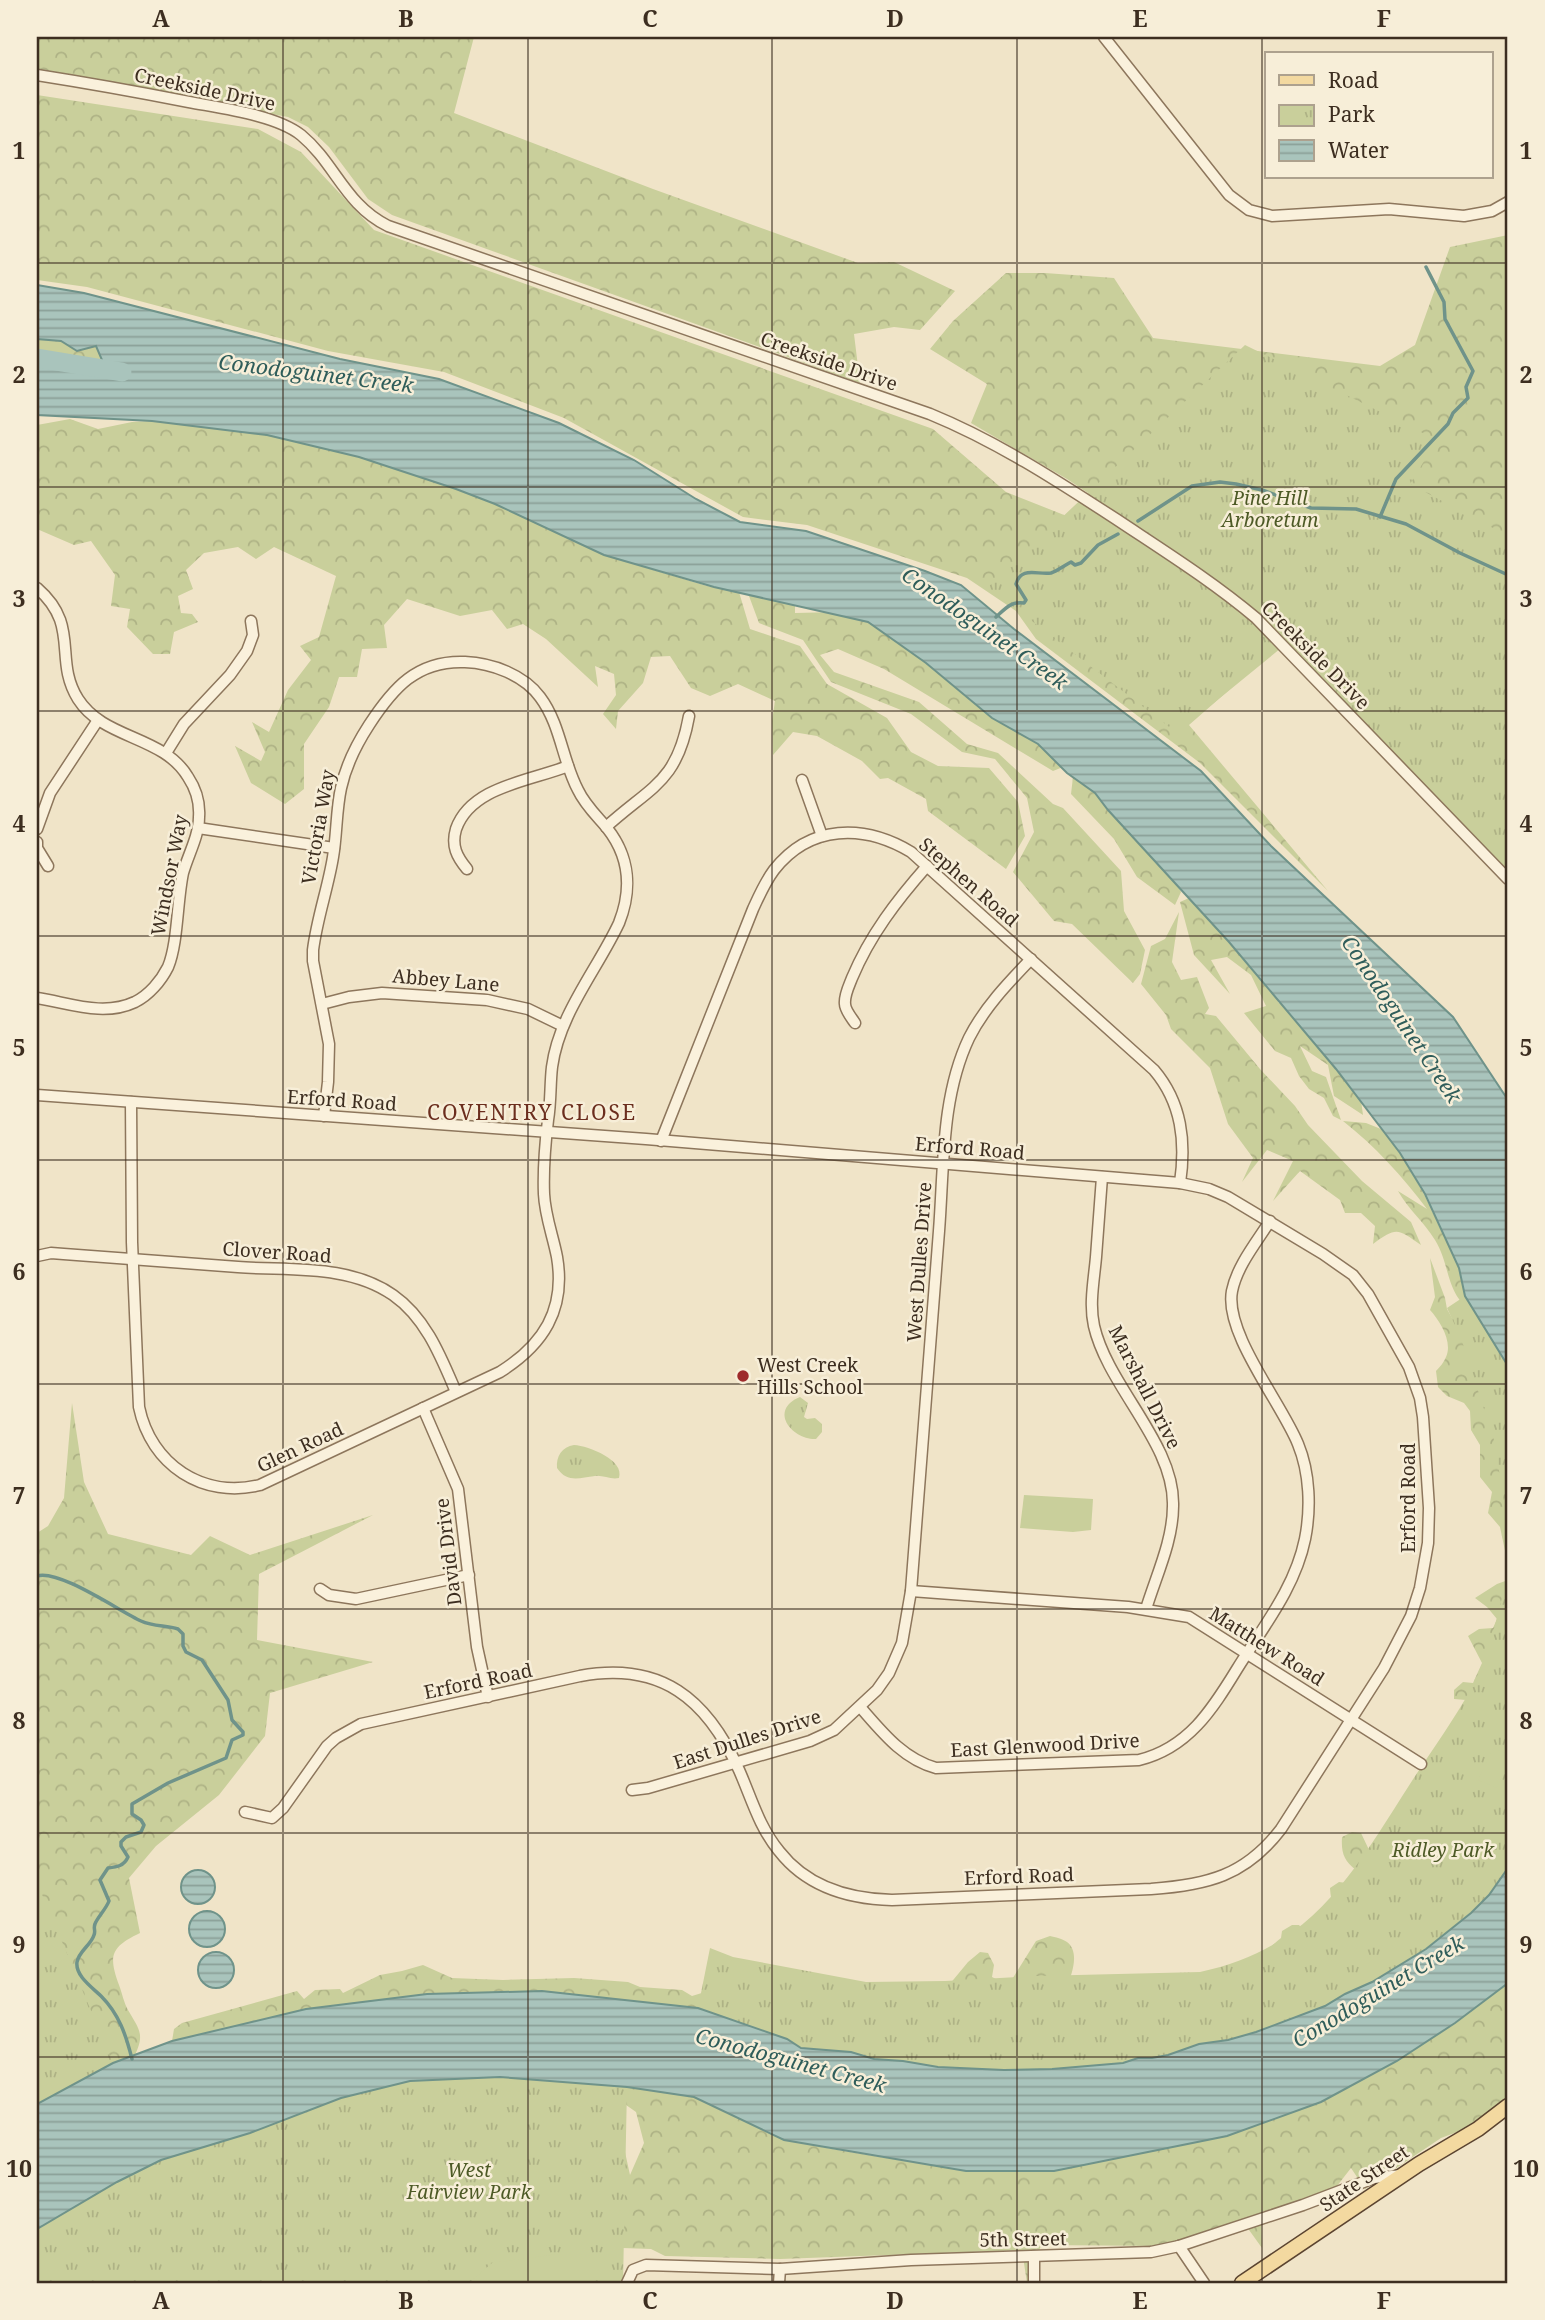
<svg xmlns="http://www.w3.org/2000/svg" width="1545" height="2320" viewBox="0 0 1545 2320" font-family="'Noto Serif',serif">
	<style>
		.forest { fill: url(#forest-crowns) }
		.park { fill: url(#park-tufts) }
		.pitch { fill: #c9cf9b }
		.water { fill: url(#water-rules); stroke: #6f938a; stroke-width: 2 }
		.lines { fill: none; stroke-linecap: round; stroke-linejoin: round }
		.stream { stroke: #6f938a; stroke-width: 3.5 }
		.river { stroke: #a9c4bc; stroke-width: 19 }
		.minor-casing { stroke: #8d765c; stroke-width: 13 }
		.major-casing { stroke: #5b4430; stroke-width: 17 }
		.minor { stroke: #faf1dc; stroke-width: 10 }
		.major { stroke: #f3d9a0; stroke-width: 14 }
		.grid { fill: none; stroke: #3d2e20; stroke-width: 2; stroke-opacity: 0.55 }
		.poi-dot { fill: #9e2a2b; stroke: #f7eed8; stroke-width: 2.5 }
		.labels { text-anchor: middle; dominant-baseline: central; stroke-width: 5; stroke-linejoin: round; paint-order: stroke }
		.street-label { font-size: 19px; fill: #3d2e20; stroke: #f7eed8 }
		.park-label { font-size: 19px; font-style: italic; fill: #4d5a26; stroke: #f7eed8 }
		.poi-label { font-size: 19px; fill: #3d2e20; stroke: #f7eed8; text-anchor: start }
		.water-label { font-size: 21px; font-style: italic; fill: #2f5d5a; stroke: #f7eed8 }
		.neighbourhood-label { font-size: 21px; letter-spacing: 2px; fill: #6b2e1e; stroke: #f7eed8 }
		.neatline { fill: none; stroke: #3d2e20; stroke-width: 2.5 }
		.grid-label { font-size: 23px; text-anchor: middle; font-weight: bold; fill: #3d2e20 }
	</style>
	<defs>
		<pattern id="forest-crowns" width="20" height="18" patternUnits="userSpaceOnUse" patternTransform="scale(1.75)"><rect width="20" height="18" fill="#c9cf9b"/><path d="M2 6a3 3 0 1 1 6 0M12 15a3 3 0 1 1 6 0" fill="none" stroke="#aeb285"/></pattern>
		<pattern id="park-tufts" width="24" height="20" patternUnits="userSpaceOnUse" patternTransform="scale(1.75)"><rect width="24" height="20" fill="#c9cf9b"/><path d="M3 7l-1-3M5 7V3M7 7l1-3M15 17l-1-3M17 17v-4M19 17l1-3" fill="none" stroke="#aeb285"/></pattern>
		<pattern id="water-rules" width="6" height="5" patternUnits="userSpaceOnUse" patternTransform="scale(1.75)"><rect width="6" height="5" fill="#a9c4bc"/><path d="M0 2.5h6" fill="none" stroke="#8ba098"/></pattern>
	</defs>
	<rect width="100%" height="100%" fill="#f0e4c8"/>
	<g class="forest">
		<polygon points="37,37 474,37 454,113 653,189 858,263 894,262 955,291 920,330 894,327 854,334 860,383 392,215 368,199 329,147 308,127 288,117 37,71"/>
		<polygon points="37,95 258,129 301,152 374,230 933,429 1006,492 1107,532 1269,655 1189,725 1328,891 1200,763 1036,639 1016,611 967,578 807,525 743,517 564,418 444,372 328,351 87,287 37,280"/>
		<polygon points="1508,235 1508,872 1399,754 1245,597 1067,479 971,423 987,384 930,349 953,321 1006,273 1045,273 1114,278 1153,338 1380,366 1415,345 1450,247"/>
		<polygon points="37,339 61,341 77,351 96,346 102,360 95,372 37,366"/>
		<polygon points="70,419 98,429 132,422 152,421 267,435 359,457 456,489 495,504 604,555 707,586 739,592 750,629 800,646 827,684 887,718 911,752 938,766 989,768 1018,802 1025,836 1006,869 928,811 926,799 888,778 880,779 862,761 817,736 793,732 773,755 772,721 775,701 738,684 710,696 691,688 670,656 651,657 643,683 618,711 616,729 603,714 616,695 614,674 595,666 598,687 546,639 523,624 507,629 492,610 460,616 407,599 384,625 387,648 362,649 357,677 339,677 329,707 304,744 304,789 285,804 251,783 235,746 261,761 265,752 252,722 269,732 288,690 311,660 300,646 319,637 336,576 274,547 256,559 238,547 204,553 186,570 193,589 178,596 181,613 192,614 198,622 174,632 170,654 153,654 127,627 130,609 111,606 115,575 91,541 74,545 37,529 37,425"/>
		<polygon points="762,594 795,602 795,613 836,612 868,619 1068,765 1053,771 884,669 838,649 820,655 834,672 919,702 967,744 998,753 1053,804 1063,808 1121,871 1124,911 1145,950 1140,974 1133,983 1072,924 1054,921 1013,872 1034,832 1027,798 995,759 962,752 911,714 831,682 803,640 759,623 749,596"/>
		<polygon points="1073,777 1101,795 1163,862 1181,892 1175,905 1137,877 1114,839 1071,794"/>
		<polygon points="1189,898 1277,987 1278,1002 1322,1035 1360,1093 1363,1115 1334,1096 1328,1065 1300,1046 1312,1071 1326,1077 1341,1120 1333,1116 1324,1098 1309,1089 1299,1076 1291,1058 1275,1051 1244,1013 1266,1006 1251,975 1227,957 1211,960 1230,994 1194,955 1180,902"/>
		<path d="M1179,912l-7,50 9,18 16,-3 12,31 -4,6 11,2 44,53 35,37 13,19 54,56 49,41 10,23c-23,-16 -24,-19 -48,-1l2,-18 -14,-13h-16l-5,-13 -40,-29 -27,30 20,-40 -26,-11 -25,32 11,-24 -25,-34 -18,-56 -39,-39 -5,-14 -25,-31 10,-38 14,-7z"/>
		<path d="M1343,1121l23,2 15,6 19,24 24,41 35,74 6,28 8,16c-28,-18 -22,-46 -38,-72 -11,-18 -27,-31 -37,-49l29,18c-25,-33 -51,-62 -84,-88z"/>
		<path d="M1430,1258l15,40 2,11 19,34 24,58 18,104v60l-8,-38 -12,-14 4,-21 -12,-15v-32l-9,-15 -1,-19 -6,-8 -17,-7 -9,-9 -2,-16c4,-4 8,-9 10,-14 7,-15 -6,-36 -16,-47l5,-13z"/>
		<path d="M72,1403l12,79 24,52 83,21 19,-19 40,19 123,-40 -114,59 -2,66 116,22 -103,31 -5,43 -46,59 -63,51 -27,32 11,55c-29,14 -32,22 -21,52 3,8 5,18 9,25 11,19 17,24 7,45l-22,8 -76,41v-571l11,-7 16,-28z"/>
		<polygon points="1508,1580 1508,1628 1466,1700 1454,1699 1454,1690 1463,1682 1473,1683 1482,1663 1468,1636 1479,1629 1493,1628 1497,1619 1487,1607 1475,1598 1497,1584"/>
		<path d="M1352,1832l9,1 9,19 -5,35 9,-7 11,5 1,14 -17,10c-1,12 2,23 -2,34l-13,8 -1,9 -13,8 -16,1 -1,7 -8,5 -15,-3 -4,-20c-14,-3 -23,0 -34,10l9,19 -7,8 -6,-6c-3,-27 2,-34 23,-51l1,-7 10,-6h7l5,6 -3,9 -13,4v9l23,4 8,6 7,-15 8,-6 14,2 -6,-13 7,-17c-15,-5 -18,-10 -19,-26l9,-6 15,2 2,-14c-12,-9 -15,-17 -14,-33z"/>
		<path d="M1050,1936c5,1 13,3 17,6 13,10 5,32 0,44l-118,-1 19,-23 12,-10 8,1 6,12 -2,12 8,4h11l25,-40z"/>
		<polygon points="423,1965 452,1978 503,1980 574,1978 628,1982 640,1987 682,1990 692,1996 718,1988 761,2023 427,1994 306,2009 172,2041 174,2029 182,2023 297,1991 304,1999 315,1990 340,1989 343,1993 380,1975 402,1971"/>
		<polygon points="1508,1983 1508,2099 1476,2125 1441,2138 1365,2189 1351,2168 1330,2195 1261,2212 1262,2248 1244,2223 1163,2246 1041,2245 1029,2283 1027,2283 1022,2250 780,2259 665,2256 651,2249 622,2248 290,2283 37,2283 620,2129 630,2175 644,2143 636,2112 599,2086 627,2087 694,2097 784,2140 838,2150 966,2171 1054,2171 1227,2136 1321,2102 1397,2061 1455,2023"/>
	</g>
	<g class="park">
		<polygon points="1245,345 1437,440 1410,484 1508,536 1508,848 1501,863 1286,644 1177,733 988,587"/>
		<polygon points="1465,1296 1508,1366 1508,1526 1494,1440 1461,1338 1447,1308"/>
		<path d="M800,1397l8,6 -4,14 3,2 8,-1 7,6v8l-6,7c-24,1 -48,-29 -16,-42z"/>
		<path d="M574,1445c15,1 51,15 45,33 -8,2 -16,-3 -24,-2 -16,2 -28,7 -38,-8 -1,-12 5,-21 17,-23z"/>
		<path d="M1508,1573v295l-19,27 -18,18 -45,36 -54,33 -58,30 -58,20 -28,8 -29,4 -31,11 -16,3h-14l-15,5 -71,6 -73,1 -41,-3 -35,-6 -29,-2 -23,-7 -50,-4 -14,-9 -89,-31 12,-60 23,9 133,25 79,-1 91,-5 164,-4c113,-24 153,-99 210,-188 21,-33 45,-65 63,-99 17,-34 26,-75 35,-112z"/>
		<polygon points="41,1892 113,2063 37,2104 37,1897"/>
		<polygon points="500,2077 627,2087 623,2283 37,2283 37,2229 117,2182 161,2160 250,2133 341,2098 410,2081"/>
	</g>
	<g class="pitch">
		<polygon points="1024,1495 1093,1499 1091,1530 1073,1532 1020,1528"/>
		<polygon points="1493,1748 1508,1754 1508,1764 1497,1788 1478,1780"/>
		<polygon points="559,2254 588,2254 588,2283 469,2283 492,2263"/>
	</g>
	<g class="water">
		<polygon points="37,285 84,293 340,359 439,379 559,423 634,460 696,499 740,522 806,531 925,571 961,585 1014,629 1201,771 1271,846 1453,1017 1508,1100 1508,1366 1465,1296 1459,1268 1425,1194 1400,1153 1336,1069 1229,942 1108,810 1095,793 1067,773 1038,744 992,718 926,663 868,622 714,587 604,555 495,504 456,489 359,457 267,435 152,421 37,415 37,366 95,372 102,360 96,346 77,351 61,341 37,339"/>
		<polygon points="1508,1868 1508,1983 1455,2023 1397,2061 1321,2102 1227,2136 1054,2171 966,2171 784,2140 694,2097 627,2087 500,2077 410,2081 341,2098 250,2133 161,2160 117,2182 37,2229 37,2104 113,2063 172,2041 306,2009 427,1994 542,1991 698,2008 787,2039 801,2048 851,2052 874,2059 903,2061 938,2067 1004,2070 1052,2069 1123,2063 1138,2058 1152,2058 1168,2055 1199,2044 1228,2040 1256,2032 1325,2006 1345,1994 1372,1982 1426,1949 1471,1913 1489,1895"/>
		<circle cx="198" cy="1887" r="17"/>
		<circle cx="207" cy="1929" r="18"/>
		<circle cx="216" cy="1970" r="18"/>
	</g>
	<g class="lines">
		<g class="stream">
			<polyline points="1380,517 1396,479 1448,424 1453,413 1468,398 1466,387 1473,371 1445,319 1444,302 1426,267"/>
			<polyline points="1138,521 1192,486 1220,482 1236,484 1262,490 1311,508 1356,509 1406,524 1460,553 1508,575"/>
			<path d="M996,617c9,-8 15,-16 28,-14l2,-3 -10,-16c5,-18 21,-9 35,-11 6,-2 14,-8 20,-11l4,3 6,-2 17,-18 20,-11"/>
			<path d="M37,1576c22,-7 82,35 104,45 13,6 25,4 37,8l5,5v12l3,6 16,8 26,40 4,20 11,12v3l-11,5 -6,18 -58,25 -36,21v10l9,6 3,5 -3,7 -15,5 -5,5v4l7,11c-4,9 -11,10 -20,11l-8,12 9,21c-3,8 -12,17 -14,23 -2,5 1,6 -1,11 -3,10 -15,16 -17,27 -2,14 16,26 24,34 18,18 25,39 31,63"/>
		</g>
		<polyline class="river" points="37,358 122,372"/>
		<defs>
			<g id="minor">
				<polyline points="1104,37 1229,195 1249,210 1272,216 1389,209 1464,216 1492,211 1508,202"/>
				<path d="M37,75c51,8 101,17 152,27 31,6 87,13 112,33 34,28 44,70 87,91l542,188c66,27 126,66 186,105 48,32 96,62 140,99l252,261"/>
				<path d="M37,588c44,38 16,71 41,111 26,41 85,36 110,78 8,12 12,26 11,40 0,19 -11,38 -16,56 -6,28 -5,70 -15,94 -7,14 -19,28 -33,35 -32,15 -65,1 -98,-4"/>
				<polyline points="166,753 184,724 230,675 247,651 253,635 251,621"/>
				<polyline points="802,780 822,836"/>
				<path d="M606,827c45,-41 71,-44 83,-111"/>
				<polyline points="198,828 334,848"/>
				<polyline points="37,829 50,793 98,720"/>
				<polyline points="37,842 37,848 48,866"/>
				<path d="M467,869c-10,-12 -16,-23 -11,-40 15,-43 75,-48 112,-63"/>
				<polyline points="322,1004 349,997 382,993 487,1000 528,1009 563,1026"/>
				<path d="M855,1023c-4,-6 -10,-13 -10,-19 -1,-9 4,-18 7,-26 18,-43 45,-78 75,-112"/>
				<path d="M37,1095l609,44 534,44 29,6 19,8 95,57 30,21 15,19 41,73 11,31 3,19 6,91 -1,35 -8,45 -9,28 -27,52 -103,161c-36,47 -74,56 -130,60l-259,11c-44,-1 -85,-13 -113,-49 -20,-24 -28,-54 -40,-81 -32,-71 -78,-109 -159,-94l-219,48 -25,14 -9,8 -44,62 -11,10 -27,-6"/>
				<path d="M131,1102l1,140 7,165c12,58 64,92 121,78l240,-113c43,-27 66,-62 57,-115 -4,-21 -12,-41 -13,-63 -1,-25 1,-49 4,-74 3,-18 2,-36 4,-53 7,-53 45,-97 67,-144 13,-33 11,-66 -12,-95 -10,-12 -22,-23 -29,-38 -16,-30 -17,-65 -38,-93 -16,-22 -48,-34 -75,-35 -48,-2 -72,26 -96,63 -13,20 -23,40 -28,63 -5,23 -4,46 -8,69 -5,31 -16,61 -20,93v11l16,83 -1,38 -4,34"/>
				<path d="M661,1141l92,-232c6,-13 12,-27 21,-39 36,-46 90,-46 137,-18l243,218c28,33 32,72 26,113"/>
				<path d="M1102,1177c-2,26 -4,53 -6,80 -2,23 -7,47 -2,69 14,61 81,118 79,180 0,35 -17,70 -27,103"/>
				<path d="M37,1256l14,-3c62,5 124,9 187,14 51,4 111,-3 155,28 33,23 48,62 63,97"/>
				<polyline points="423,1408 458,1489 477,1647 488,1697"/>
				<polyline points="320,1589 329,1595 356,1599 469,1575"/>
				<polyline points="911,1591 1128,1607 1189,1617 1421,1764"/>
				<path d="M861,1708c21,24 42,51 75,60l203,-8c49,-12 73,-50 98,-91 26,-42 58,-81 68,-130 6,-30 5,-66 -7,-95 -16,-40 -74,-111 -66,-153 5,-25 24,-48 38,-70"/>
				<path d="M632,1790l16,-2 162,-47 24,-11 43,-40 12,-17 13,-30 9,-52c10,-120 18,-240 28,-360 5,-64 2,-134 30,-193 15,-30 39,-55 62,-79"/>
				<polyline points="1179,2246 1204,2283"/>
				<polyline points="627,2283 633,2270 646,2265 780,2269 911,2260 1151,2252 1179,2246 1303,2205 1374,2178 1401,2175"/>
				<polyline points="779,2283 780,2269"/>
				<polyline points="1034,2283 1034,2256"/>
			</g>
			<polyline id="major" points="1242,2283 1419,2164 1478,2129 1508,2106"/>
		</defs>
		<use href="#minor" class="minor-casing"/>
		<use href="#major" class="major-casing"/>
		<use href="#minor" class="minor"/>
		<use href="#major" class="major"/>
	</g>
	<path class="grid" d="M283,37v2246M528,37v2246M772,37v2246M1017,37v2246M1262,37v2246M37,263h1471M37,487h1471M37,711h1471M37,936h1471M37,1160h1471M37,1384h1471M37,1609h1471M37,1833h1471M37,2057h1471"/>
	<circle class="poi-dot" cx="743" cy="1376" r="7"/>
	<g class="labels">
		<g class="street-label">
			<text transform="translate(205 89) rotate(12)">Creekside Drive</text>
			<text transform="translate(829 361) rotate(19)">Creekside Drive</text>
			<text transform="translate(1316 655) rotate(45)">Creekside Drive</text>
			<text transform="translate(318 827) rotate(-80)">Victoria Way</text>
			<text transform="translate(169 875) rotate(-79)">Windsor Way</text>
			<text transform="translate(969 882) rotate(41)">Stephen Road</text>
			<text transform="translate(446 980) rotate(5)">Abbey Lane</text>
			<text transform="translate(342 1100) rotate(4)">Erford Road</text>
			<text transform="translate(970 1148) rotate(5)">Erford Road</text>
			<text transform="translate(277 1252) rotate(4)">Clover Road</text>
			<text transform="translate(919 1262) rotate(-86)">West Dulles Drive</text>
			<text transform="translate(1145 1387) rotate(63)">Marshall Drive</text>
			<text transform="translate(300 1447) rotate(-25)">Glen Road</text>
			<text transform="translate(1408 1498) rotate(-90)">Erford Road</text>
			<text transform="translate(448 1552) rotate(-97)">David Drive</text>
			<text transform="translate(1267 1646) rotate(32)">Matthew Road</text>
			<text transform="translate(478 1681) rotate(-12)">Erford Road</text>
			<text transform="translate(747 1739) rotate(-18)">East Dulles Drive</text>
			<text transform="translate(1045 1745) rotate(-3)">East Glenwood Drive</text>
			<text transform="translate(1019 1876) rotate(-2)">Erford Road</text>
			<text transform="translate(1364 2178) rotate(-34)">State Street</text>
			<text transform="translate(1023 2239) rotate(-1)">5th Street</text>
		</g>
		<g class="park-label">
			<text x="1270" y="498">Pine Hill<tspan x="1270" dy="22">Arboretum</tspan></text>
			<text x="1443" y="1850">Ridley Park</text>
			<text x="469" y="2170">West<tspan x="469" dy="22">Fairview Park</tspan></text>
		</g>
		<g class="poi-label">
			<text x="757" y="1365">West Creek<tspan x="757" dy="22">Hills School</tspan></text>
		</g>
		<g class="water-label">
			<text transform="translate(316 373) rotate(7)">Conodoguinet Creek</text>
			<text transform="translate(985 628) rotate(35)">Conodoguinet Creek</text>
			<text transform="translate(1402 1019) rotate(56)">Conodoguinet Creek</text>
			<text transform="translate(1378 1991) rotate(-31)">Conodoguinet Creek</text>
			<text transform="translate(791 2060) rotate(15)">Conodoguinet Creek</text>
		</g>
		<g class="neighbourhood-label">
			<text x="532" y="1112">COVENTRY CLOSE</text>
		</g>
	</g>
	<rect width="1545" height="2320" fill="none" stroke="#f7eed8" stroke-width="77"/>
	<rect x="1265" y="52" width="228" height="126" fill="#f7eed8" stroke="#ada18e" stroke-width="2"/>
	<rect x="1279" y="75" width="35" height="10" fill="#f3d9a0" stroke="#ada18e" stroke-width="2"/>
	<text x="1328" y="88" font-size="21" fill="#3d2e20">Road</text>
	<rect x="1279" y="105" width="35" height="21" fill="url(#park-tufts)" stroke="#ada18e" stroke-width="2"/>
	<text x="1328" y="122" font-size="21" fill="#3d2e20">Park</text>
	<rect x="1279" y="140" width="35" height="21" fill="url(#water-rules)" stroke="#ada18e" stroke-width="2"/>
	<text x="1328" y="158" font-size="21" fill="#3d2e20">Water</text>
	<rect x="38" y="38" width="1468" height="2244" class="neatline"/>
	<g class="grid-label">
		<text x="161" y="27">A</text>
		<text x="406" y="27">B</text>
		<text x="650" y="27">C</text>
		<text x="895" y="27">D</text>
		<text x="1140" y="27">E</text>
		<text x="1384" y="27">F</text>
		<text x="19" y="159">1</text>
		<text x="1526" y="159">1</text>
		<text x="19" y="383">2</text>
		<text x="1526" y="383">2</text>
		<text x="19" y="607">3</text>
		<text x="1526" y="607">3</text>
		<text x="19" y="832">4</text>
		<text x="1526" y="832">4</text>
		<text x="19" y="1056">5</text>
		<text x="1526" y="1056">5</text>
		<text x="19" y="1280">6</text>
		<text x="1526" y="1280">6</text>
		<text x="19" y="1504">7</text>
		<text x="1526" y="1504">7</text>
		<text x="19" y="1729">8</text>
		<text x="1526" y="1729">8</text>
		<text x="19" y="1953">9</text>
		<text x="1526" y="1953">9</text>
		<text x="19" y="2177">10</text>
		<text x="1526" y="2177">10</text>
		<text x="161" y="2309">A</text>
		<text x="406" y="2309">B</text>
		<text x="650" y="2309">C</text>
		<text x="895" y="2309">D</text>
		<text x="1140" y="2309">E</text>
		<text x="1384" y="2309">F</text>
	</g>
</svg>
